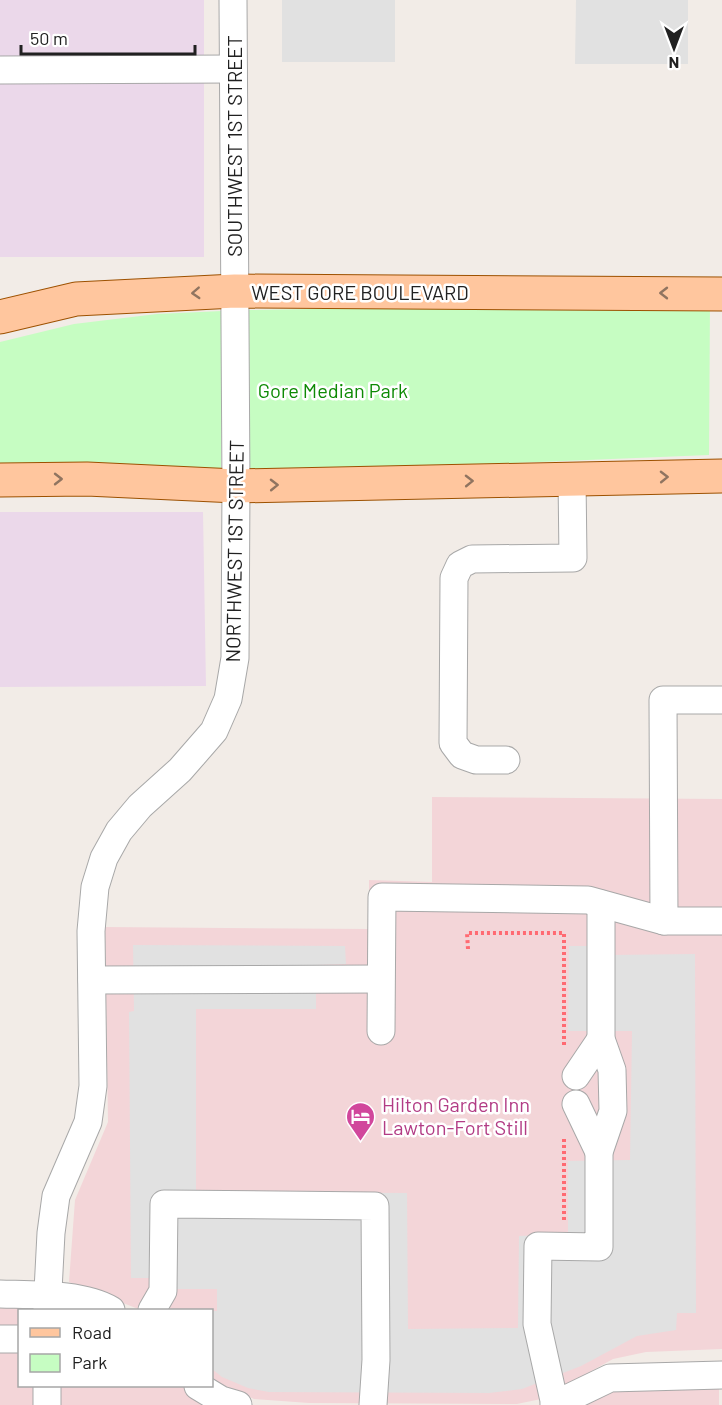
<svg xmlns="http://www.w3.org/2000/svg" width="722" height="1405" viewBox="0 0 722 1405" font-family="Barlow,sans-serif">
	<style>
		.commercial { fill: #f3d5d8 }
		.industrial { fill: #ebd8ea }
		.park { fill: #c6fdc2 }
		.parking { fill: #e1e1e1 }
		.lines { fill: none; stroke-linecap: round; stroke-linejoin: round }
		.minor-casing { stroke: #a8a8a8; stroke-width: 29 }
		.major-casing { stroke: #9d5100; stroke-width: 35 }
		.path { stroke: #ff6a72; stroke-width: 4; stroke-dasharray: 3 3; stroke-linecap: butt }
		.minor { stroke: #fff; stroke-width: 27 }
		.major { stroke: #ffc69e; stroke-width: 33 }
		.oneway { stroke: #907460 }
		.labels { text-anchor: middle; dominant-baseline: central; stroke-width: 5; stroke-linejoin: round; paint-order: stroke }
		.street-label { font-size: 20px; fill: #212121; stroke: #fff }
		.park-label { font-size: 20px; fill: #0d8a04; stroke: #fff }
		.hotel-label { font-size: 20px; fill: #b23c85; stroke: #fff; text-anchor: start }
	</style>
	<rect width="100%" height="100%" fill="#f2ece7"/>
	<g class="commercial">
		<polygon points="432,797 722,799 722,1349 646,1352 613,1359 541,1399 517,1404 309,1403 254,1399 212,1380 212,1310 141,1310 69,1282 75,1200 108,1122 105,927 369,929 369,880 432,882"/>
		<polygon points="0,1305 39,1310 20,1310 20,1386 184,1386 207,1405 0,1405"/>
		<polygon points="719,1387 719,1405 580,1405 606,1390"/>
	</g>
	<g class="industrial">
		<rect x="0" y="0" width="204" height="257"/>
		<polygon points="0,512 203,512 206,686 0,687"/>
	</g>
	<g class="park">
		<polygon points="710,302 709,455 250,474 249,310"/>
		<polygon points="222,311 221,469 0,471 0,342 74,324 157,314"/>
	</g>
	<g class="parking">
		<rect x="282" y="0" width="113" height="62"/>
		<polygon points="576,0 688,0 688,64 575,64"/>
		<polygon points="133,945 345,946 346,964 316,965 316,1009 196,1009 196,1192 407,1193 408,1329 518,1328 519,1236 568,1234 568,1161 630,1160 632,1031 568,1031 569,946 610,946 610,955 695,954 696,1313 677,1313 676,1330 637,1336 581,1366 522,1389 489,1393 269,1392 248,1388 222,1377 212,1369 212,1311 217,1311 217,1289 177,1289 176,1278 131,1278 129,1012 134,1011"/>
	</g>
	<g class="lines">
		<defs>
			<g id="minor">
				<polyline points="0,70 233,69"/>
				<polyline points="506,760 476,760 462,755 453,743 454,578 460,565 472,559 573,558 572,479"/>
				<polyline points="664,921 663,700 722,700"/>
				<polyline points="92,980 380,979"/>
				<polyline points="381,1031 382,897 588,900 664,921 722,921"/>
				<polyline points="576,1076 601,1039"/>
				<polyline points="576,1104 599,1152"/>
				<path d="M0,1294c32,1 83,-1 111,16"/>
				<polyline points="47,1310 51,1233 56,1196 88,1122 93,1086 91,931 95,887 104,858 119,831 140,806 180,770 214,731 228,699 235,658 236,486 233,0"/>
				<polyline points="152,1310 163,1291 164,1204 375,1206 376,1360 373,1405"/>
				<polyline points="0,1339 20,1339"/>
				<polyline points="47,1386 47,1405"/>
				<polyline points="198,1386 221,1400 238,1405"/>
				<polyline points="554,1405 610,1378 722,1375"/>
				<polyline points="555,1405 537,1324 538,1246 599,1247 599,1152 613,1111 612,1070 601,1039 601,904"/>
			</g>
			<g id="major">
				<polyline points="0,317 76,299 235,291 722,294"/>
				<polyline points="0,480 87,479 236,486 722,476"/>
			</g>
		</defs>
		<use href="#minor" class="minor-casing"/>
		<use href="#major" class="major-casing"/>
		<g class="path">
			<polyline points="468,949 467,933 564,933 564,1048"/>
			<polyline points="564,1139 564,1222"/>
		</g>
		<use href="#minor" class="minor"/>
		<use href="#major" class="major"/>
	</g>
	<defs><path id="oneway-chevron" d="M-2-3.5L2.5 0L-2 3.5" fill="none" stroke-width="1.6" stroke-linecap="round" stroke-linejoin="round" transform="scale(1.5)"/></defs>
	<g class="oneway">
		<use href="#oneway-chevron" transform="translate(196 293) rotate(177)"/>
		<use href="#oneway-chevron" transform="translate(664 293) rotate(-180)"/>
		<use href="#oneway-chevron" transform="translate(664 477) rotate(-1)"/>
		<use href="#oneway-chevron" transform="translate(58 479)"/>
		<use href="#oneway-chevron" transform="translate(469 481) rotate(-1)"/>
		<use href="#oneway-chevron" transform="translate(274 485) rotate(-1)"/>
	</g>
	<defs>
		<symbol id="hotel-pin" viewBox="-11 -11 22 30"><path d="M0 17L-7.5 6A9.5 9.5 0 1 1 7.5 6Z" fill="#d1479c" stroke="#fff"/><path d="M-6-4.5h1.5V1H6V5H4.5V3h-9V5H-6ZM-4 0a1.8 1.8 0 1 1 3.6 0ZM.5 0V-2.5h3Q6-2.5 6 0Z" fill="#fff"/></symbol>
	</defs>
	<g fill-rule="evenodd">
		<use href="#hotel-pin" x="344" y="1100" width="33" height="45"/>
	</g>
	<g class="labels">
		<g class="street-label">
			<text transform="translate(234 146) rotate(-90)">SOUTHWEST 1ST STREET</text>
			<text x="360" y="292">WEST GORE BOULEVARD</text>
			<text transform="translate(234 551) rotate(-89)">NORTHWEST 1ST STREET</text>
		</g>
		<g class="park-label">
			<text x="333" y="390">Gore Median Park</text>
		</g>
		<g class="hotel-label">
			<text x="382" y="1104">Hilton Garden Inn<tspan x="382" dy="23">Lawton-Fort Still</tspan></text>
		</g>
	</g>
	<rect x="18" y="1309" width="195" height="78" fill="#ffffff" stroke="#a6a6a6" stroke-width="1.5"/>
	<rect x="30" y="1328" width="30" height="9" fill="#ffc69e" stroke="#a6a6a6" stroke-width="1.5"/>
	<text x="72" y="1339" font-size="18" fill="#212121">Road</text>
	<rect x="30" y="1354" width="30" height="18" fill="#c6fdc2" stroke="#a6a6a6" stroke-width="1.5"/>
	<text x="72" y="1369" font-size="18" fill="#212121">Park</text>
	<g transform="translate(674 48) rotate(180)" stroke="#ffffff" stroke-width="4.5" paint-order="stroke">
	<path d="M0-4.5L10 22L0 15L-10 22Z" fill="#212121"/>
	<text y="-9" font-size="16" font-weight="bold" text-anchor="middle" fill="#212121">N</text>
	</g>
	<path d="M21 45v9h174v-9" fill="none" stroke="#212121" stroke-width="3"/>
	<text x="30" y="45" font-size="18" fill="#212121" stroke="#ffffff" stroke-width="4.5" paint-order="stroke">50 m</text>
</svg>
